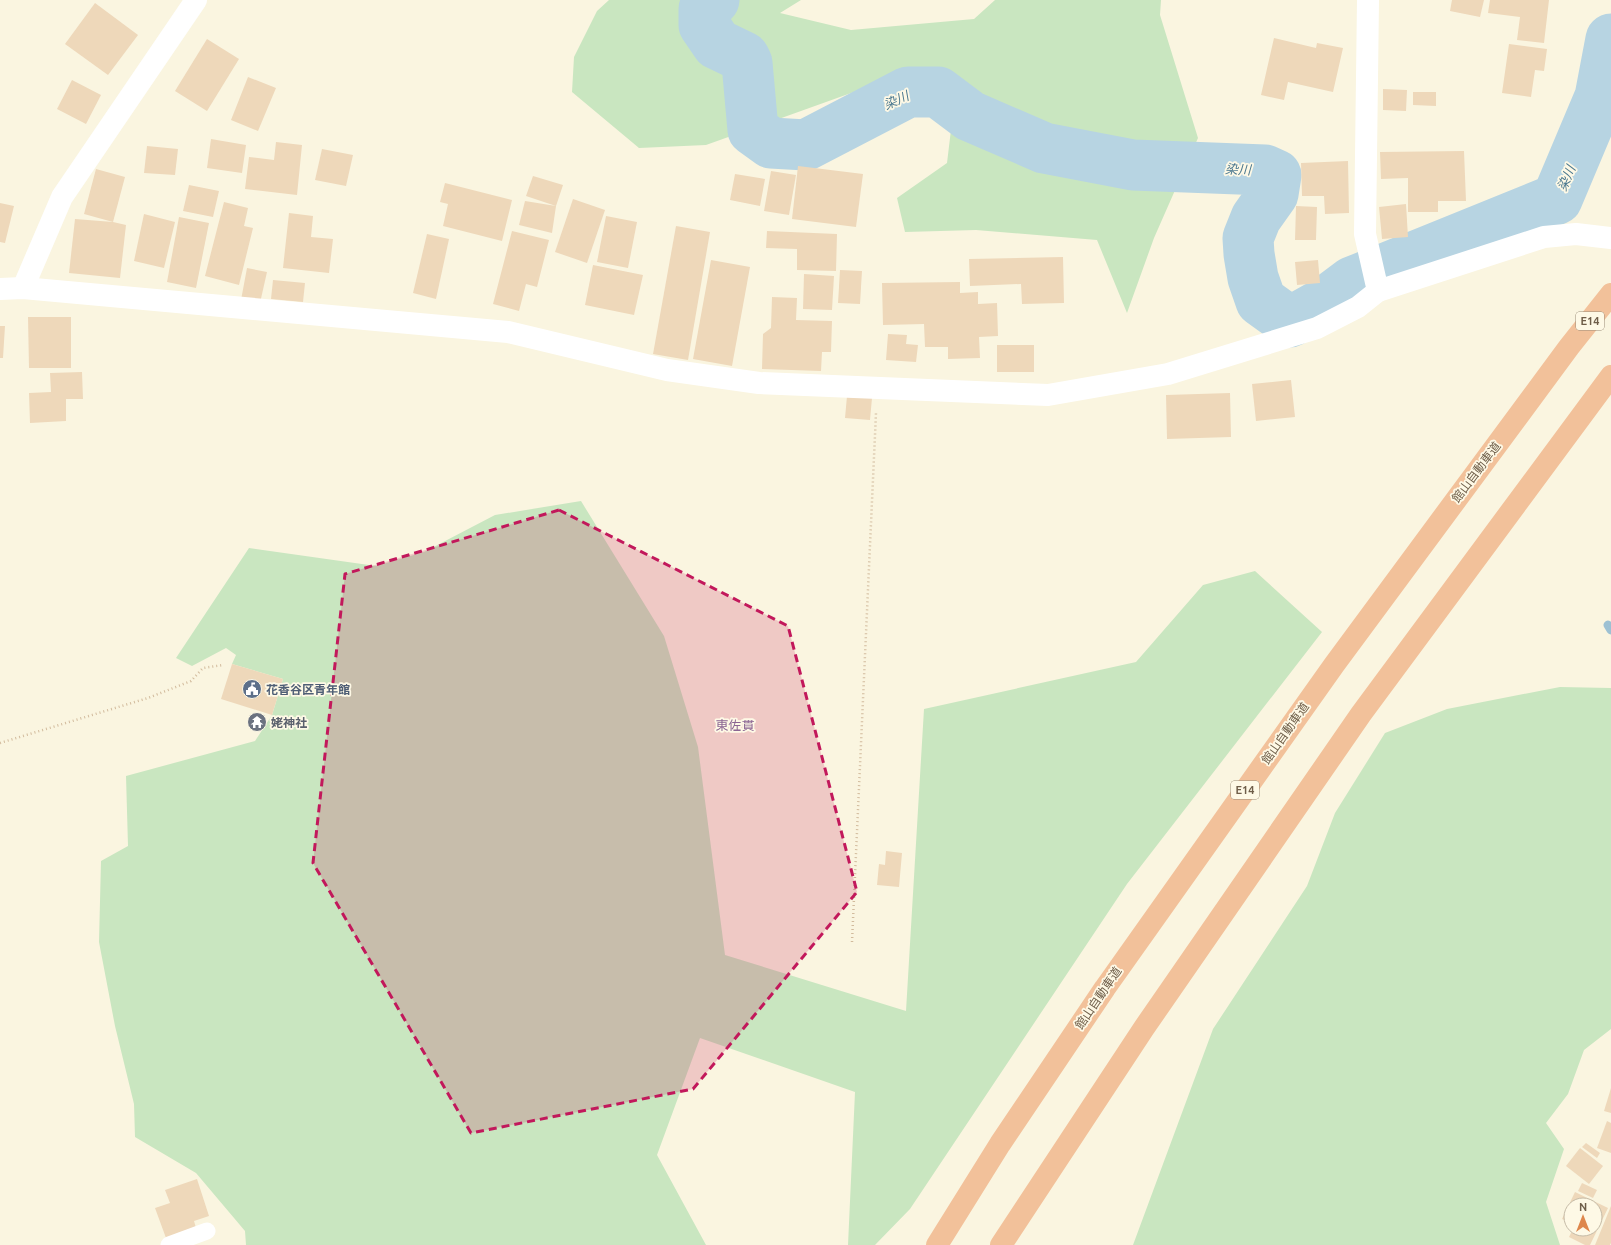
<svg xmlns="http://www.w3.org/2000/svg" width="1611" height="1245" viewBox="0 0 1611 1245" font-family="Ubuntu,'Noto Sans JP',sans-serif">
	<style>
		.green { fill: #c9e6c0 }
		.lines { fill: none; stroke-linecap: round; stroke-linejoin: round }
		.stream { stroke: #9dc1d3; stroke-width: 9 }
		.river { stroke: #b7d4e2; stroke-width: 51 }
		.building { fill: #eed8ba }
		.path { stroke: #d2bb9d; stroke-width: 2.5; stroke-dasharray: 1 3; stroke-linecap: butt }
		.lane { stroke: #fff; stroke-width: 17 }
		.street { stroke: #fff; stroke-width: 22 }
		.highway { stroke: #f2c19a; stroke-width: 22 }
		.marked { fill: #c2185b; fill-opacity: 0.2; stroke: #c2185b; stroke-width: 3; stroke-dasharray: 8 5; stroke-linejoin: round }
		.labels { text-anchor: middle; dominant-baseline: central; stroke-width: 3.5; stroke-linejoin: round; paint-order: stroke }
		.shield { fill: #fef9e6; stroke: #9a8c78; stroke-width: 1 }
		.shield-label { font-size: 11px; font-weight: bold; fill: #6f5e49 }
		.street-label { font-size: 12px; fill: #6f5e49; stroke: #fef9e6 }
		.service-label { font-size: 12px; font-weight: bold; fill: #4e5e75; stroke: #fef9e6; text-anchor: start }
		.worship-label { font-size: 12px; font-weight: bold; fill: #5b616d; stroke: #fef9e6; text-anchor: start }
		.water-label { font-size: 13px; font-style: italic; fill: #4b788f; stroke: #fef9e6 }
		.neighbourhood-label { font-size: 13px; fill: #8b6593; stroke: #fef9e6 }
	</style>
	<rect width="100%" height="100%" fill="#faf5e0"/>
	<g class="green">
		<polygon points="609,0 801,0 780,13 851,30 974,19 995,0 1161,0 1160,15 1198,138 1154,238 1127,313 1097,240 976,230 905,232 897,198 947,163 957,80 920,71 865,88 706,145 639,148 572,92 574,57 597,11"/>
		<polygon points="581,501 664,636 698,747 725,955 906,1011 924,709 1136,662 1203,585 1255,571 1322,632 1127,884 910,1209 875,1245 848,1245 855,1092 700,1038 657,1155 706,1245 246,1245 245,1231 196,1173 135,1137 134,1104 115,1026 99,942 101,861 128,846 126,776 255,741 272,715 283,679 232,664 236,655 226,648 192,666 176,658 249,548 376,566 424,552 495,515"/>
		<polygon points="1560,687 1611,688 1611,1029 1584,1050 1568,1094 1546,1123 1564,1149 1546,1202 1560,1245 1133,1245 1213,1029 1307,886 1335,813 1385,733 1447,709"/>
	</g>
	<g class="lines">
		<polyline class="stream" points="1608,625 1611,630"/>
		<polyline class="river" points="714,0 704,9 704,25 717,44 744,57 747,63 753,130 771,143 806,145 908,92 938,92 970,116 1044,148 1133,165 1265,170 1276,175 1273,194 1256,218 1248,238 1249,254 1253,278 1261,301 1290,322 1324,303 1352,282 1557,199 1600,97 1611,39"/>
	</g>
	<g class="building">
		<polygon points="1452,0 1484,0 1480,17 1450,11"/>
		<polygon points="1490,0 1549,0 1544,43 1517,40 1520,17 1488,13"/>
		<polygon points="95,3 138,35 108,75 65,44"/>
		<polygon points="1274,38 1316,48 1317,43 1343,48 1333,92 1288,82 1284,100 1261,95"/>
		<polygon points="207,39 239,59 207,111 175,91"/>
		<polygon points="1509,44 1547,49 1544,71 1535,70 1531,97 1502,93"/>
		<polygon points="248,77 276,88 258,131 231,120"/>
		<polygon points="72,80 101,95 86,124 57,109"/>
		<polygon points="1383,89 1407,90 1406,111 1383,110"/>
		<polygon points="1413,92 1436,92 1436,106 1413,105"/>
		<polygon points="211,139 246,145 242,173 207,168"/>
		<polygon points="276,142 302,145 297,195 245,189 249,157 274,160"/>
		<polygon points="147,146 178,149 175,175 144,173"/>
		<polygon points="322,149 353,155 346,186 315,180"/>
		<polygon points="1464,151 1466,201 1438,201 1438,212 1408,212 1408,178 1381,179 1380,152"/>
		<polygon points="1348,161 1349,213 1325,214 1324,196 1302,196 1301,163"/>
		<polygon points="798,166 863,174 856,227 792,219"/>
		<polygon points="96,169 125,177 113,222 84,214"/>
		<polygon points="771,171 796,175 789,215 764,211"/>
		<polygon points="735,174 765,179 760,206 730,200"/>
		<polygon points="533,176 563,185 556,206 552,233 519,225 525,201 556,206 526,196"/>
		<polygon points="445,183 512,200 502,241 443,226 448,204 440,202"/>
		<polygon points="189,185 219,191 213,217 183,211"/>
		<polygon points="573,199 605,210 587,263 555,252"/>
		<polygon points="224,202 248,208 244,226 253,228 239,285 205,276"/>
		<polygon points="0,203 14,206 5,243 0,242"/>
		<polygon points="1406,204 1408,237 1382,239 1379,207"/>
		<polygon points="1296,206 1317,207 1316,240 1295,240"/>
		<polygon points="289,213 313,216 311,237 333,239 329,273 283,268"/>
		<polygon points="144,214 175,222 164,268 134,261"/>
		<polygon points="606,216 637,222 628,268 597,262"/>
		<polygon points="179,217 209,223 196,288 167,282"/>
		<polygon points="75,219 113,222 126,225 120,278 69,273"/>
		<polygon points="676,226 710,232 688,360 653,354"/>
		<polygon points="512,231 549,240 537,287 526,284 519,311 493,304"/>
		<polygon points="767,231 837,234 836,271 797,270 797,249 766,248"/>
		<polygon points="427,234 449,239 436,299 413,293"/>
		<polygon points="1063,257 1064,303 1022,304 1021,284 970,286 969,259"/>
		<polygon points="711,260 750,267 732,366 693,359"/>
		<polygon points="1318,260 1320,283 1297,285 1295,262"/>
		<polygon points="593,265 643,275 634,315 585,305"/>
		<polygon points="247,268 267,272 260,303 241,300"/>
		<polygon points="840,270 862,271 860,304 838,303"/>
		<polygon points="804,274 834,276 832,310 803,309"/>
		<polygon points="273,280 305,283 303,302 271,299"/>
		<polygon points="960,282 960,293 978,292 978,304 997,303 998,336 979,337 980,358 948,359 948,347 925,347 924,324 883,325 882,283"/>
		<polygon points="772,297 797,298 796,320 832,321 831,352 822,352 821,371 762,369 763,334 771,328"/>
		<polygon points="28,317 71,317 71,368 29,368"/>
		<polygon points="0,326 5,326 3,358 0,358"/>
		<polygon points="888,334 907,335 906,344 918,345 916,362 886,360"/>
		<rect x="997" y="345" width="37" height="27"/>
		<polygon points="82,372 83,399 66,399 66,421 30,423 29,393 51,392 50,373"/>
		<polygon points="1291,380 1295,417 1256,421 1252,384"/>
		<polygon points="1230,393 1231,437 1167,439 1166,395"/>
		<polygon points="847,396 872,398 870,420 845,418"/>
		<polygon points="232,664 283,679 272,715 221,699"/>
		<polygon points="254,716 263,719 261,727 251,724"/>
		<polygon points="886,851 902,853 899,887 877,885 879,864 885,865"/>
		<polygon points="1611,1088 1611,1113 1604,1111"/>
		<polygon points="1607,1121 1611,1123 1611,1153 1597,1148"/>
		<polygon points="1586,1143 1600,1153 1597,1158 1582,1147"/>
		<polygon points="1580,1148 1603,1166 1589,1184 1566,1166"/>
		<polygon points="197,1179 209,1216 194,1221 196,1228 166,1238 155,1208 170,1203 165,1190"/>
		<polygon points="1582,1183 1597,1190 1593,1198 1578,1191"/>
		<polygon points="1575,1192 1608,1208 1590,1245 1585,1245 1569,1237 1573,1229 1595,1229 1595,1205 1571,1205 1571,1223 1562,1219"/>
		<polygon points="1611,1206 1611,1243 1610,1245 1595,1245"/>
	</g>
	<g class="lines">
		<g class="path">
			<polyline points="0,743 148,698 191,681 203,668 223,665"/>
			<polyline points="852,942 876,413"/>
		</g>
		<polyline class="lane" points="169,1245 207,1231"/>
		<g class="street">
			<polyline points="23,288 62,197 196,0"/>
			<polyline points="0,289 23,288 508,332 667,370 759,383 1048,395 1168,374 1317,328 1358,307 1378,291 1365,234 1368,0"/>
			<polyline points="1378,291 1544,237 1576,234 1611,238"/>
		</g>
		<g class="highway">
			<polyline points="937,1245 1000,1144 1105,988 1334,665 1569,347 1611,294"/>
			<polyline points="1001,1245 1144,1028 1361,714 1611,376"/>
		</g>
	</g>
	<path class="marked" d="M559,510l229,116 69,266 -164,197 -222,44 -158,-270 32,-289z"/>
	<defs>
		<symbol id="civic-disc" viewBox="-11 -11 22 22"><circle r="9.5" fill="#5c6f8a" stroke="#fef9e6"/><path d="M-.6-6.5H3V-4.5H.6V-3L4-1V1h2V6H-6V1h2V-1L-.6-3ZM-1.2 2.5V6h2.4V2.5Z" fill="#fff"/></symbol>
		<symbol id="temple-disc" viewBox="-11 -11 22 22"><circle r="9.5" fill="#6b7280" stroke="#fef9e6"/><path d="M0-6L5-2H3V0L6.5 2.5H4V6H1.5V3h-3V6H-4V2.5H-6.5L-3 0V-2H-5Z" fill="#fff"/></symbol>
	</defs>
	<g fill-rule="evenodd">
		<use href="#civic-disc" x="241" y="678" width="22" height="22"/>
		<use href="#temple-disc" x="246" y="711" width="22" height="22"/>
	</g>
	<g class="labels">
		<g class="shield">
			<rect x="1576" y="312" width="28" height="18" rx="3"/>
			<rect x="1231" y="781" width="28" height="18" rx="3"/>
		</g>
		<g class="shield-label">
			<text x="1590" y="321">E14</text>
			<text x="1245" y="790">E14</text>
		</g>
		<g class="street-label">
			<text transform="translate(1476 472) rotate(-53)">館山自動車道</text>
			<text transform="translate(1285 733) rotate(-55)">館山自動車道</text>
			<text transform="translate(1098 998) rotate(-56)">館山自動車道</text>
		</g>
		<g class="service-label">
			<text x="266" y="689">花香谷区青年館</text>
		</g>
		<g class="worship-label">
			<text x="271" y="722">姥神社</text>
		</g>
		<g class="water-label">
			<text transform="translate(896 100) rotate(-24)">染川</text>
			<text transform="translate(1238 169) rotate(2)">染川</text>
			<text transform="translate(1566 178) rotate(-67)">染川</text>
		</g>
		<g class="neighbourhood-label">
			<text x="735" y="725">東佐貫</text>
		</g>
	</g>
	<g transform="translate(1583 1217)"><circle r="19" fill="#fef9e6" stroke="#c5bba7"/>
	<path d="M0-3L7 15L0 10L-7 15Z" fill="#de874c"/>
	<text y="-6" font-size="11" font-weight="bold" text-anchor="middle" fill="#6f5e49">N</text>
	</g>
</svg>
